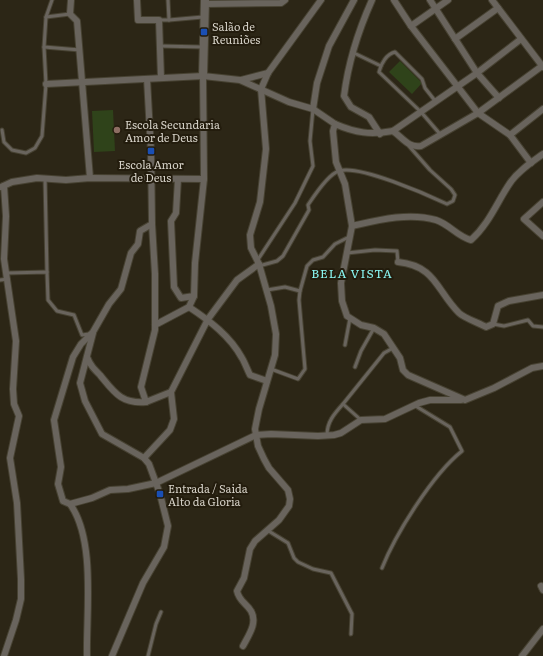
<svg xmlns="http://www.w3.org/2000/svg" width="543" height="656" viewBox="0 0 543 656" font-family="Literata,serif">
	<style>
		.green { fill: #2f431a }
		.lines { fill: none; stroke-linecap: round; stroke-linejoin: round }
		.service-casing { stroke: #474232; stroke-width: 5 }
		.minor-casing { stroke: #474232; stroke-width: 8 }
		.tertiary-casing { stroke: #474232; stroke-width: 10 }
		.service { stroke: #69645d; stroke-width: 3 }
		.minor { stroke: #69645d; stroke-width: 6 }
		.tertiary { stroke: #69645d; stroke-width: 8 }
		.transit-dot { fill: #1a4fb4; stroke: #231c0d; stroke-width: 1.5 }
		.education-dot { fill: #8d6e63; stroke: #231c0d; stroke-width: 1.5 }
		.labels { text-anchor: middle; dominant-baseline: central; stroke-width: 4; stroke-linejoin: round; paint-order: stroke }
		.poi-label { font-size: 11px; fill: #d6d2c8; stroke: #231c0d; text-anchor: start }
		.neighbourhood-label { font-size: 12px; letter-spacing: 1px; fill: #89f5f1; stroke: #231c0d }
	</style>
	<rect width="100%" height="100%" fill="#2c2616"/>
	<g class="green">
		<polygon points="400,61 422,83 412,94 389,72"/>
		<polygon points="113,110 115,151 94,152 92,111"/>
	</g>
	<g class="lines">
		<defs>
			<g id="service">
				<polyline points="46,17 70,14"/>
				<polyline points="159,20 169,20 168,0"/>
				<polyline points="169,20 203,17"/>
				<polyline points="160,46 202,47"/>
				<polyline points="44,47 80,50"/>
				<polyline points="354,53 381,66"/>
				<path d="M436,102l-11,-14 -3,-9 -27,-27c-8,2 -14,11 -16,20l42,40 19,22"/>
				<polyline points="2,130 4,142 12,150 26,153 35,148 42,136 46,84 44,47 46,17 52,0"/>
				<polyline points="45,178 47,272"/>
				<polyline points="347,253 375,250 397,251 398,262"/>
				<polyline points="257,261 295,203 313,166 310,141 313,109"/>
				<path d="M259,266l18,-5 6,-5 26,-46 -1,-5c6,-9 20,-31 31,-34 19,-7 89,24 108,33l6,-3 2,-6 -4,-6 -21,-19 -21,-24"/>
				<polyline points="7,273 47,272 48,300 57,311 74,315 82,335 89,334"/>
				<polyline points="0,280 8,279"/>
				<polyline points="267,290 285,287 300,291 307,266 313,260 323,257 335,244 349,237"/>
				<polyline points="493,324 504,326 528,320 533,326 543,327"/>
				<polyline points="345,345 350,318"/>
				<polyline points="355,367 361,351 374,328"/>
				<polyline points="271,369 298,379 305,369 299,300 300,291"/>
				<polyline points="361,420 343,404 384,353 393,348"/>
				<path d="M327,435c0,-13 7,-21 16,-31"/>
				<polyline points="267,530 288,543 294,558 298,562 313,569 331,573 352,614 351,634"/>
				<path d="M382,568c14,-35 51,-94 80,-117l-12,-24 -36,-22"/>
				<polyline points="148,656 156,624 161,612"/>
			</g>
			<g id="minor">
				<polyline points="71,0 70,14 77,21 90,178"/>
				<polyline points="137,0 138,20 159,20 161,78"/>
				<path d="M372,0c-13,29 -24,64 -28,96l7,11 18,10 11,17"/>
				<polyline points="394,0 411,26 478,113 510,135 531,163"/>
				<polyline points="430,0 477,73 499,98"/>
				<polyline points="492,0 543,67"/>
				<polyline points="205,4 281,3 285,0"/>
				<polyline points="411,26 448,0"/>
				<polyline points="455,39 498,8"/>
				<polyline points="241,80 268,73"/>
				<polyline points="46,84 203,76 240,80 289,102 313,109 335,124 333,131 336,162 345,184 352,226 341,283 342,301 347,316 361,325 374,328 384,334 400,358 403,370 408,375 465,400 494,388 532,368 543,366"/>
				<polyline points="313,109 317,83 329,46 354,0"/>
				<path d="M335,124c21,9 35,11 58,7l84,-58 44,-34"/>
				<path d="M393,131c10,7 15,17 28,15l57,-33 64,-47"/>
				<polyline points="510,135 543,109"/>
				<polyline points="178,179 176,213 171,221 174,287 181,298 194,296"/>
				<polyline points="4,186 6,216 4,259 16,341 13,389 14,404 19,416 10,458 17,503 21,579 21,599 16,620 4,656"/>
				<polyline points="1,187 12,182 37,178 66,180 90,178 204,179"/>
				<polyline points="543,202 524,219 543,236"/>
				<polyline points="152,224 155,274 155,330 141,387 146,402 171,392"/>
				<path d="M352,226c26,-6 57,-14 84,-6 13,4 22,17 35,20 18,-16 26,-38 39,-57 8,-12 22,-21 33,-29"/>
				<path d="M398,262c38,4 38,28 61,51 5,5 20,10 27,14l7,-3 5,-18 11,-5 34,-6"/>
				<path d="M189,307c21,14 41,29 53,51 3,5 5,11 8,17l17,6"/>
				<polyline points="155,325 189,307 194,296 195,263 204,179 203,76"/>
				<polyline points="93,333 80,383 85,401 102,434 144,458 149,464 160,494 168,526 164,547 143,583 112,656"/>
				<path d="M87,357c3,8 7,12 13,18 14,17 21,29 46,27"/>
				<polyline points="144,458 170,430 174,419 171,392 208,319 237,280 259,264"/>
				<polyline points="70,504 63,501 58,484 61,467 54,420 73,357 81,344 93,332 109,304 121,289 131,253 138,244 140,231 152,224 151,151 147,79"/>
				<polyline points="541,586 543,590"/>
				<path d="M243,646c5,-10 15,-23 8,-35 -5,-8 -12,-10 -14,-20l7,-13 6,-29 5,-8 24,-21 10,-14 1,-7 -2,-9 -19,-22 -5,-9 -6,-13 -3,-17 4,-20 16,-54 1,-21 -5,-28 -12,-42 -8,-16 -1,-13 10,-33 6,-53 -5,-60 7,-16 53,-73"/>
				<path d="M87,656c-1,-43 9,-116 -17,-152l22,-6 18,-8 18,-1 28,-6 100,-48 15,-1 47,2 16,-1 7,-2 20,-13 24,-1 34,-16 11,-3h31"/>
				<polyline points="522,656 543,629"/>
			</g>
			<polyline id="tertiary" points="203,76 205,0"/>
		</defs>
		<use href="#service" class="service-casing"/>
		<use href="#minor" class="minor-casing"/>
		<use href="#tertiary" class="tertiary-casing"/>
		<use href="#service" class="service"/>
		<use href="#minor" class="minor"/>
		<use href="#tertiary" class="tertiary"/>
	</g>
	<g class="transit-dot">
		<rect x="200" y="28" width="8" height="8" rx="2"/>
		<rect x="147" y="147" width="8" height="8" rx="2"/>
		<rect x="156" y="490" width="8" height="8" rx="2"/>
	</g>
	<circle class="education-dot" cx="117" cy="130" r="4"/>
	<g class="labels">
		<g class="poi-label">
			<text x="212" y="26">Salão de<tspan x="212" dy="13">Reuniões</tspan></text>
			<text x="125" y="124">Escola Secundaria<tspan x="125" dy="13">Amor de Deus</tspan></text>
			<text x="151" y="164" text-anchor="middle">Escola Amor<tspan x="151" dy="13">de Deus</tspan></text>
			<text x="168" y="488">Entrada / Saida<tspan x="168" dy="13">Alto da Gloria</tspan></text>
		</g>
		<g class="neighbourhood-label">
			<text x="352" y="273">BELA VISTA</text>
		</g>
	</g>
</svg>
